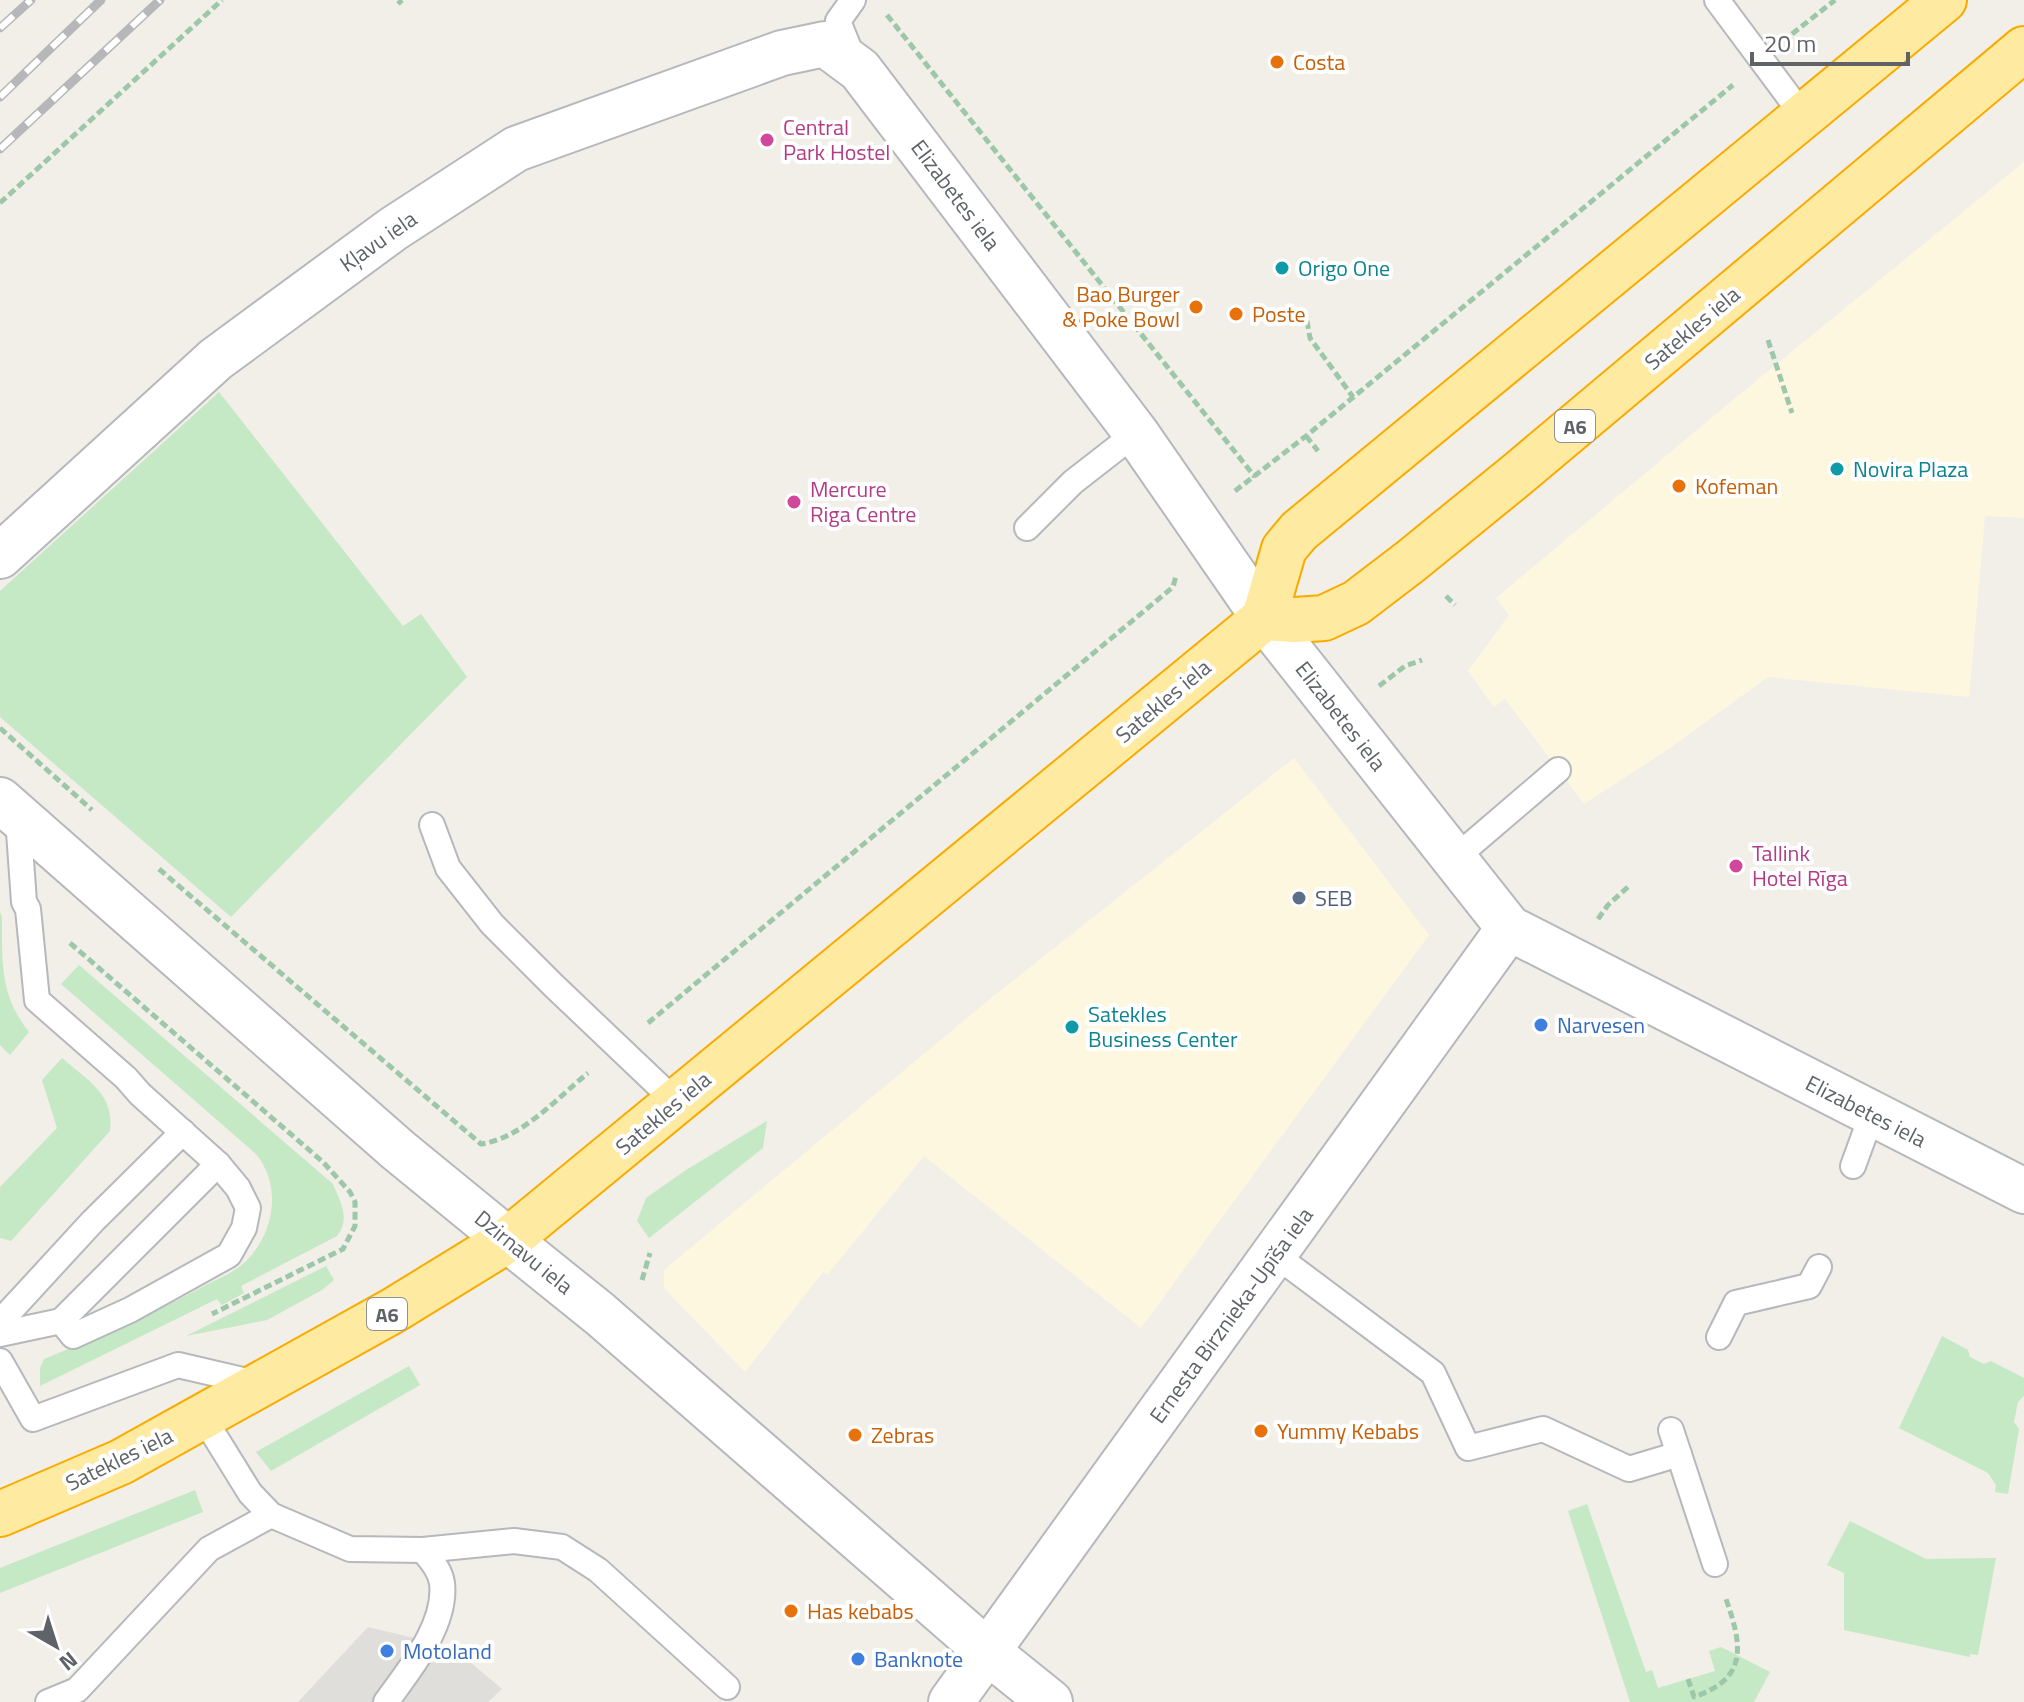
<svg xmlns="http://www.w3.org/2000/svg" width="2024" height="1702" viewBox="0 0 2024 1702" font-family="'Titillium Web',sans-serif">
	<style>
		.commercial { fill: #fef7e0 }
		.industrial { fill: #e0deda }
		.green { fill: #c5e8c5 }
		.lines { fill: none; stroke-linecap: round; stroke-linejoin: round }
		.service-casing { stroke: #b5b8bc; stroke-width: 28 }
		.minor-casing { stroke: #b5b8bc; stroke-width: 48 }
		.tertiary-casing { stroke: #b5b8bc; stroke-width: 48 }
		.trunk-casing { stroke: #f9ab00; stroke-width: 48 }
		.path { stroke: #9cc7a9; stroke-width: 5; stroke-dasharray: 8 4; stroke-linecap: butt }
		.service { stroke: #fff; stroke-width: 24 }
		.minor { stroke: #fff; stroke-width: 44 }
		.tertiary { stroke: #fff; stroke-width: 44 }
		.trunk { stroke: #feeaa1; stroke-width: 44 }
		.rail-casing { stroke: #b6b7b8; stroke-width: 9 }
		.rail { stroke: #fff; stroke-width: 6; stroke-dasharray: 18; stroke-linecap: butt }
		.food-dot { fill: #e8710a; stroke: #fff; stroke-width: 3 }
		.hotel-dot { fill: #d1479c; stroke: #fff; stroke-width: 3 }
		.culture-dot { fill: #0f9aa8; stroke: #fff; stroke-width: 3 }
		.service-dot { fill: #5c6f8a; stroke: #fff; stroke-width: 3 }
		.shop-dot { fill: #3f7fe0; stroke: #fff; stroke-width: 3 }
		.labels { text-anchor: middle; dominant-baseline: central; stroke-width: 8; stroke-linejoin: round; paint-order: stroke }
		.shield { fill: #fff; stroke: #8f9295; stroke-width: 2 }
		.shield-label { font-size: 20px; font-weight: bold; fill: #5f6368 }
		.food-label { font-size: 22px; fill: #c56008; stroke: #fff; text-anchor: start }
		.hotel-label { font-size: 22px; fill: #b23c85; stroke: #fff; text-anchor: start }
		.street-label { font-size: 22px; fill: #5f6368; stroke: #fff }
		.culture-label { font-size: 22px; fill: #0d838f; stroke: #fff; text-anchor: start }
		.service-label { font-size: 22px; fill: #4e5e75; stroke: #fff; text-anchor: start }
		.shop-label { font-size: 22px; fill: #366cbe; stroke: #fff; text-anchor: start }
	</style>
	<rect width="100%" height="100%" fill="#f1efe8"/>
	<g class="commercial">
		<polygon points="2024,162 2024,518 1985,516 1969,697 1768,677 1667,750 1584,804 1505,699 1494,707 1468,671 1509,615 1496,598 1739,395"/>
		<polygon points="1294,758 1429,935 1141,1328 924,1156 828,1274 823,1272 745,1372 664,1288 664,1270 985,1003"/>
	</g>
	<polygon class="industrial" points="368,1627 452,1647 502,1689 488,1702 298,1702"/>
	<g class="green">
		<polygon points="219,392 403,626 421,614 467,677 231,917 0,717 0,591"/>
		<path d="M0,912l2,5c0,47 -2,78 27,115l-19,23 -10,-10z"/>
		<path d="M79,965l254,219c7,18 18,34 4,52l-96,50 3,7 -22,12 -5,-6 -177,87v-18l4,-9c55,-23 110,-45 162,-74 12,-6 26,-12 37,-21 31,-28 40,-77 13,-110l-195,-170z"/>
		<path d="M62,1058c25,22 53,36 48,73l-99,110 -11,-3v-51l57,-59 -15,-48z"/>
		<polygon points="767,1121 763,1148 649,1238 637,1221 646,1198 686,1170"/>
		<polygon points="326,1266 334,1280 322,1290 267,1320 186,1336"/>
		<polygon points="1942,1336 1968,1350 1970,1357 1984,1364 1991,1361 2024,1378 2024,1396 2018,1402 2014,1422 2019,1429 2008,1494 1995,1492 1996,1485 1988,1473 1899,1428"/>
		<polygon points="409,1366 420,1385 271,1471 256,1452"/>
		<polygon points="195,1490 203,1512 0,1593 0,1568"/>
		<polygon points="1587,1504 1646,1672 1652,1670 1658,1688 1715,1671 1709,1651 1721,1647 1770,1672 1754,1702 1630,1702 1568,1511"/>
		<polygon points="1850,1521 1926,1559 1996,1558 1978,1655 1970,1654 1970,1657 1844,1630 1844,1573 1827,1565"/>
	</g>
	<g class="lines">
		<defs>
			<g id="service">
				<polyline points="853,0 838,21 853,58"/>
				<polyline points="1717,0 1804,117"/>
				<polyline points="1027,528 1073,482 1136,433"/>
				<polyline points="18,818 24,902 28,909 37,1000 126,1078 140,1094 218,1164 238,1188 248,1208 244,1228 229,1255 130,1310 73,1336 61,1321"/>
				<polyline points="432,825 448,868 492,924 554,986 676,1102"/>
				<polyline points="1454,859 1558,770"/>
				<polyline points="1853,1166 1872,1114"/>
				<polyline points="1274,1254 1433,1373 1468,1448 1543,1429 1629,1469 1679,1454"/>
				<polyline points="0,1322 93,1221 183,1132"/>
				<polyline points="0,1334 61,1321 218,1164"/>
				<polyline points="1719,1337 1736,1303 1809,1286 1819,1267"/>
				<polyline points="0,1361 33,1419 178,1365 260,1384"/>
				<polyline points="203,1417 250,1493 271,1515 350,1549 423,1550 514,1541 562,1547 598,1570 727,1687"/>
				<polyline points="1671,1430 1715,1564"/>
				<polyline points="48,1702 77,1690 209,1549 271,1515"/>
				<path d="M386,1702c23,-32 61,-77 56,-119 -2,-13 -11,-23 -19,-33"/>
			</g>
			<g id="minor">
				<polyline points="0,556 216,359 393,229 516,149 782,53 825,44 860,70 1136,433 1264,618 1509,928 2024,1191"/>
				<polyline points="508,1240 600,1314 988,1652 1050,1702"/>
				<polyline points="951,1702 1509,928"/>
			</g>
			<polyline id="tertiary" points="0,800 398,1150 508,1240"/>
			<g id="trunk">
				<polyline points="1264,618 1295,620 1324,618 1356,603 1411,561 1519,473 2024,49"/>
				<polyline points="0,1514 121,1462 394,1310 508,1240 1264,618 1284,549 1299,531 1944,0"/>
			</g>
		</defs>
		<use href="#service" class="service-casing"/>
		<use href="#minor" class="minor-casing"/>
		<use href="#tertiary" class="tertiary-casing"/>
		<use href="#trunk" class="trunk-casing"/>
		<g class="path">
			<polyline points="398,4 402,0"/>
			<polyline points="887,15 1255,477"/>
			<polyline points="1792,34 1835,0"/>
			<polyline points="0,203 222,0"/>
			<polyline points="1307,321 1310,338 1353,397"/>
			<polyline points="1768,340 1792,413"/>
			<polyline points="1306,436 1318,451"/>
			<polyline points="1235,491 1306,436 1733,85"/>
			<polyline points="1446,596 1455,605"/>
			<polyline points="1379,686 1405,666 1422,660"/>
			<polyline points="0,728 92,810"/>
			<path d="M159,869l322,275c41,-6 75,-45 107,-71"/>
			<polyline points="1598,919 1608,905 1630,885"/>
			<polyline points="70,943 323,1162 350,1192 355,1202 355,1226 343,1249 212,1314"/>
			<polyline points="648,1023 1173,587 1176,576"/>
			<polyline points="642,1280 650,1253"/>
			<path d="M1688,1679l6,18c55,-19 48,-52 32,-98"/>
		</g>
		<use href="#service" class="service"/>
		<use href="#minor" class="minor"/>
		<use href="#tertiary" class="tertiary"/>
		<use href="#trunk" class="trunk"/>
		<defs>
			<g id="rail">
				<polyline points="0,28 31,0"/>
				<polyline points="0,97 101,0"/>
				<polyline points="0,149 160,0"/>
			</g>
		</defs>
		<use href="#rail" class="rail-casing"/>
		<use href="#rail" class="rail"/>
	</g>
	<g class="food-dot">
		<circle cx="1277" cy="62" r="8"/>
		<circle cx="1196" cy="307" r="8"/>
		<circle cx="1236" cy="314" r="8"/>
		<circle cx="1679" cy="486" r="8"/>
		<circle cx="1261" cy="1431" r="8"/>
		<circle cx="855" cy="1435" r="8"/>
		<circle cx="791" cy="1611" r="8"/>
	</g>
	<g class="hotel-dot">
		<circle cx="767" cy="140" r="8"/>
		<circle cx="794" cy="502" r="8"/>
		<circle cx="1736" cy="866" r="8"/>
	</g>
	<g class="culture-dot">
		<circle cx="1282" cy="268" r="8"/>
		<circle cx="1837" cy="469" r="8"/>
		<circle cx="1072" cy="1027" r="8"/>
	</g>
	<circle class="service-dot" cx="1299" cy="898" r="8"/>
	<g class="shop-dot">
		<circle cx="1541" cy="1025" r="8"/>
		<circle cx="387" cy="1651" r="8"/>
		<circle cx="858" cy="1659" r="8"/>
	</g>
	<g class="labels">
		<g class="shield">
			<rect x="1555" y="410" width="40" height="32" rx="6"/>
			<rect x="367" y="1298" width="40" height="32" rx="6"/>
		</g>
		<g class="shield-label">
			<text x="1575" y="426">A6</text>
			<text x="387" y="1314">A6</text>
		</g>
		<g class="food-label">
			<text x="1293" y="62">Costa</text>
			<text x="1180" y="294" text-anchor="end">Bao Burger<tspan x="1180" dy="25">&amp; Poke Bowl</tspan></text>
			<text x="1252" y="314">Poste</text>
			<text x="1695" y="486">Kofeman</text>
			<text x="1277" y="1431">Yummy Kebabs</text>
			<text x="871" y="1435">Zebras</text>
			<text x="807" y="1611">Has kebabs</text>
		</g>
		<g class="hotel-label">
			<text x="783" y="127">Central<tspan x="783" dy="25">Park Hostel</tspan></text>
			<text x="810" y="489">Mercure<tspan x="810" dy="25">Riga Centre</tspan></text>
			<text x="1752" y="853">Tallink<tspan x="1752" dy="25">Hotel Rīga</tspan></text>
		</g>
		<g class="street-label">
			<text transform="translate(956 195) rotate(53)">Elizabetes iela</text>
			<text transform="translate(378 241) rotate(-35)">Kļavu iela</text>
			<text transform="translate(1692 328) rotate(-40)">Satekles iela</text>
			<text transform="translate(1163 701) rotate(-40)">Satekles iela</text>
			<text transform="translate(1341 716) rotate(52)">Elizabetes iela</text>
			<text transform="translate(1866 1111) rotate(27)">Elizabetes iela</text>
			<text transform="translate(663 1113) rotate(-40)">Satekles iela</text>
			<text transform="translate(524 1252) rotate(39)">Dzirnavu iela</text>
			<text transform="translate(1231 1315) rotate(-54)">Ernesta Birznieka-Upīša iela</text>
			<text transform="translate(119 1459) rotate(-26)">Satekles iela</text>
		</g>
		<g class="culture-label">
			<text x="1298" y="268">Origo One</text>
			<text x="1853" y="469">Novira Plaza</text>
			<text x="1088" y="1014">Satekles<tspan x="1088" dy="25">Business Center</tspan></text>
		</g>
		<g class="service-label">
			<text x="1315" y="898">SEB</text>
		</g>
		<g class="shop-label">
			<text x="1557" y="1025">Narvesen</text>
			<text x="403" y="1651">Motoland</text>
			<text x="874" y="1659">Banknote</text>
		</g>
	</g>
	<g transform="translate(56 1646) rotate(141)" stroke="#ffffff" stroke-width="6" paint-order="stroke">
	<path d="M0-6L14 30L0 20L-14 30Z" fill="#5f6368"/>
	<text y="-12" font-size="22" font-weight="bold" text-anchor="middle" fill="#5f6368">N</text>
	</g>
	<path d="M1752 52v12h156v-12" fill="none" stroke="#5f6368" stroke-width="4"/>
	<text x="1764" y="52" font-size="24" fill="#5f6368" stroke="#ffffff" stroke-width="6" paint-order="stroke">20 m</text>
</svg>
